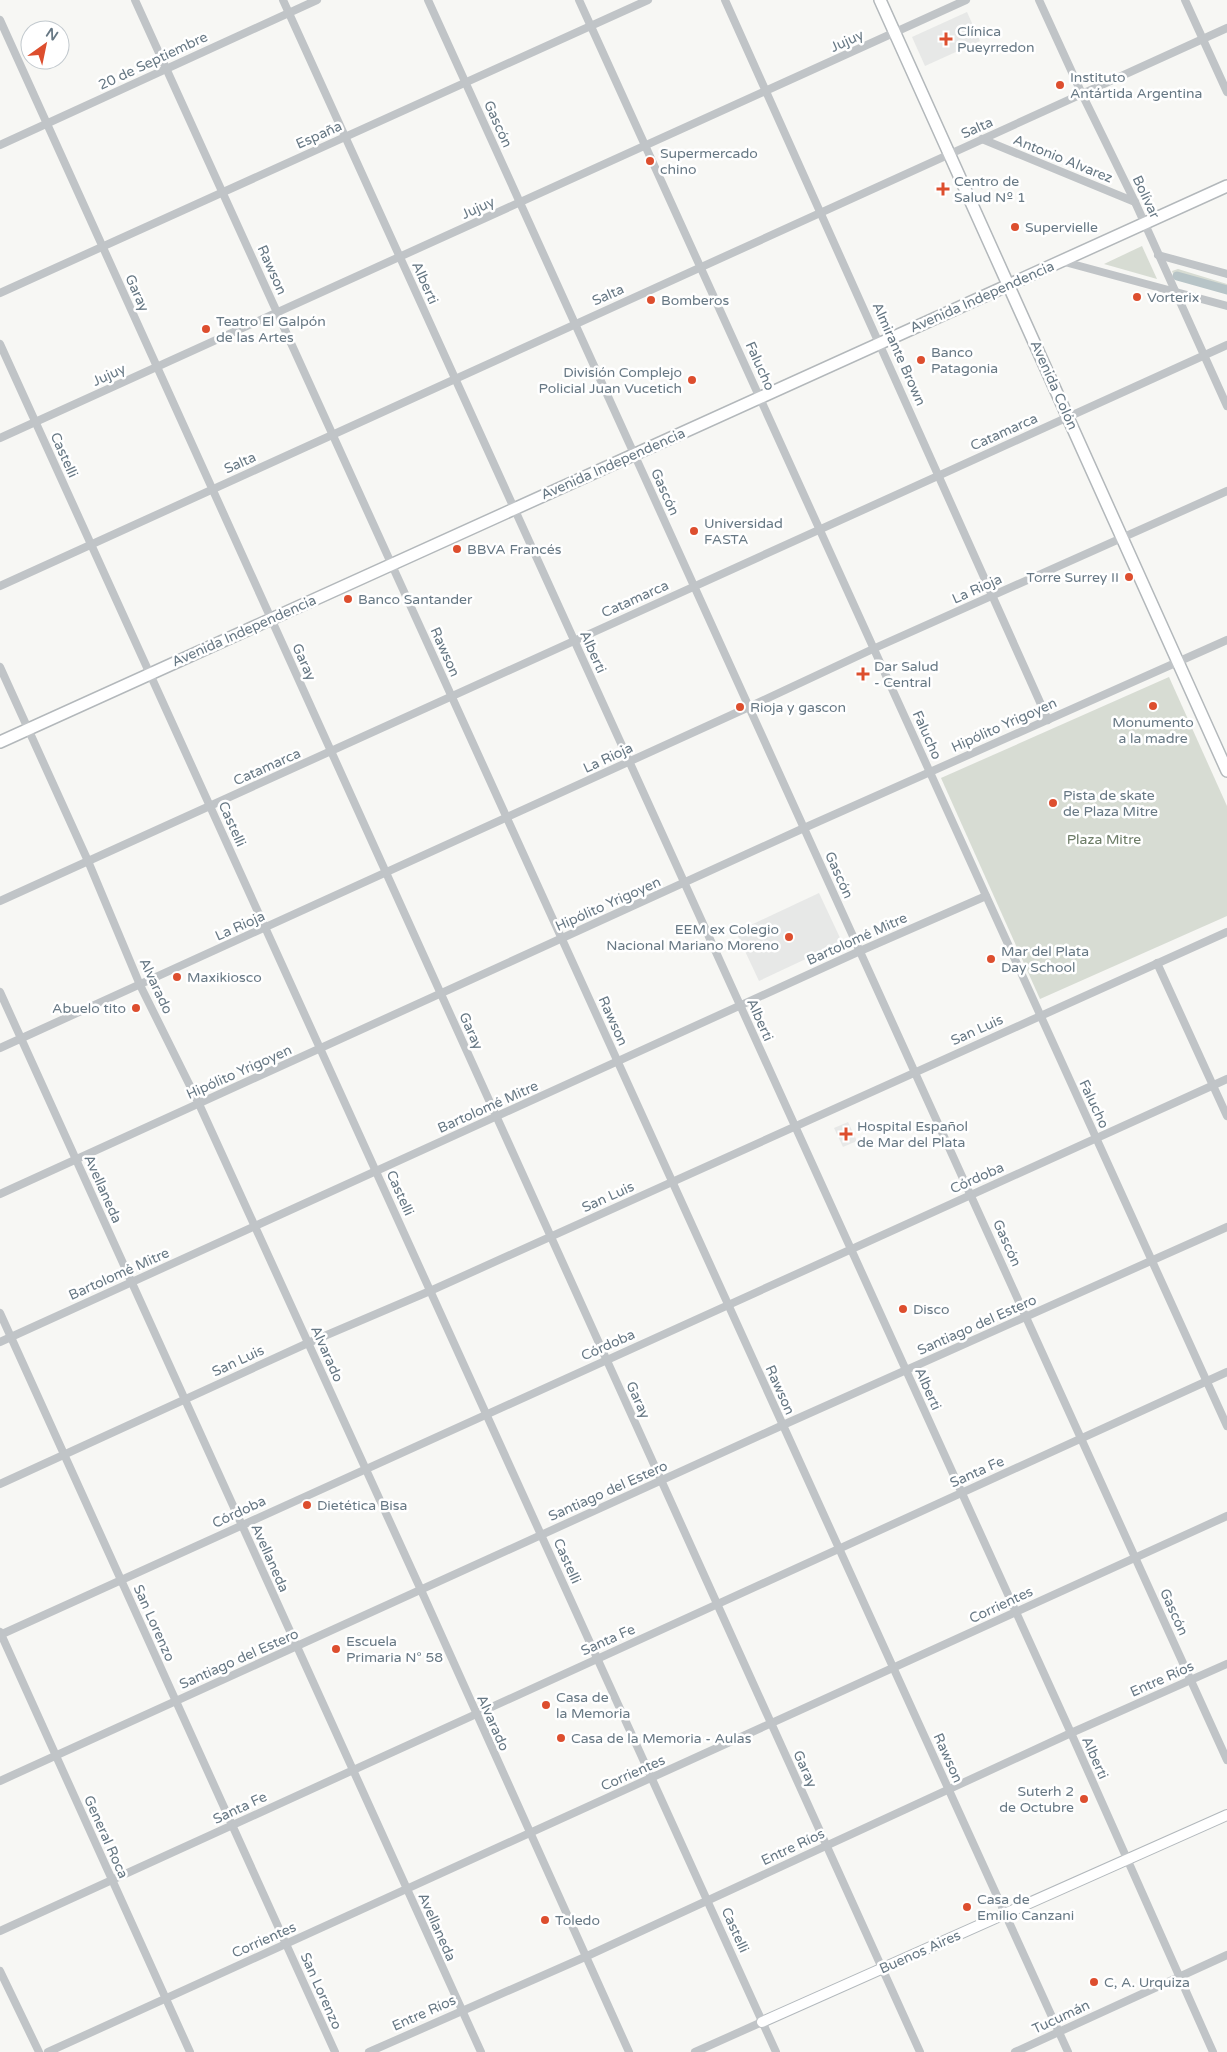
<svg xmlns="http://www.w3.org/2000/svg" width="1227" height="2052" viewBox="0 0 1227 2052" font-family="'Varela Round',sans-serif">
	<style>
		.built { fill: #e7e8e7 }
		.green { fill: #d7dcd3 }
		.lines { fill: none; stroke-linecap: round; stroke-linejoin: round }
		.canal { stroke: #b7c4c7; stroke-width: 9 }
		.secondary-casing { stroke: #b2b8bc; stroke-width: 12 }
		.primary-casing { stroke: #b3b8bb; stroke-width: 14 }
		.street { stroke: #c0c4c7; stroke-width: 8 }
		.secondary { stroke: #fff; stroke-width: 10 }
		.primary { stroke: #fff; stroke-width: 11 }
		.poi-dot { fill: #dd4e2e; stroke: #fff; stroke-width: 2 }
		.labels { text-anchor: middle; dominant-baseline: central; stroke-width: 5; stroke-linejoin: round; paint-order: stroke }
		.poi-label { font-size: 14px; fill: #677884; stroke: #fff; text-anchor: start }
		.street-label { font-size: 14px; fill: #677884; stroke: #fff }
		.park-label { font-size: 14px; fill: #6b7b65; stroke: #fff }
	</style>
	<rect width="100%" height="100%" fill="#f7f7f4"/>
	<g class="built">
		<polygon points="967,12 980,41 925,66 912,37"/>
		<polygon points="819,893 842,942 759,981 736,932"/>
		<polygon points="848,1122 857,1141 843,1147 834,1128"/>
	</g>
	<g class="green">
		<polygon points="1142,246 1157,279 1104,264"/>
		<polygon points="1178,269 1227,284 1227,292 1174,276 1172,271"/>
		<polygon points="1169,677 1227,806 1227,916 1040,999 941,778"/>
	</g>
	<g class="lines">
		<polyline class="canal" points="1177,276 1227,290"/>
		<defs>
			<polyline id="secondary" points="762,2022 1227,1815"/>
			<g id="primary">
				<polyline points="880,0 1227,771"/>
				<polyline points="0,742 1227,186"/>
			</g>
		</defs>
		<use href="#secondary" class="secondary-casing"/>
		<use href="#primary" class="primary-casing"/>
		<g class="street">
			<polyline points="135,0 1068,2052"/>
			<polyline points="283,0 1071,1733 1213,2052"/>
			<polyline points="428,0 1227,1760"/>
			<polyline points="579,0 1227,1426"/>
			<polyline points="725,0 1048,720"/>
			<polyline points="1039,0 1082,94 1135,202 1227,406"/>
			<polyline points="1185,0 1227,92"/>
			<polyline points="0,20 920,2052"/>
			<polyline points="982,139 1135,202"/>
			<polyline points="0,145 317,0"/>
			<polyline points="1158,255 1227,274"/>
			<polyline points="1061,261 1227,306"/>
			<polyline points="0,293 648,0"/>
			<polyline points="0,344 776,2052"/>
			<polyline points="0,438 966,0"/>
			<polyline points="0,586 1227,28"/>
			<polyline points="0,667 88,861 140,985 199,1104 421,1590 629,2052"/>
			<polyline points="0,901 1227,345"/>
			<polyline points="1157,963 1227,1116"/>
			<polyline points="0,992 481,2052"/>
			<polyline points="0,1048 749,707 875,648 1227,491"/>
			<polyline points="0,1194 804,828 1227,640"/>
			<polyline points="0,1313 335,2052"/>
			<polyline points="0,1342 860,951 986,896"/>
			<polyline points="0,1484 308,1343 430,1291 1227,932"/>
			<polyline points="0,1632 190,2052"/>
			<polyline points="0,1635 1227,1079"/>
			<polyline points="0,1781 783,1425 1227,1227"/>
			<polyline points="0,1931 1227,1372"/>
			<polyline points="0,1971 39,2052"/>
			<polyline points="48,2052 1227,1516"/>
			<polyline points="369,2052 585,1957 1071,1733 1227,1664"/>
			<polyline points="695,2052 762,2022"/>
			<polyline points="1015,2052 1227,1955"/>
		</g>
		<use href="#secondary" class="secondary"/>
		<use href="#primary" class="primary"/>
	</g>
	<g class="poi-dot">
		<path d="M943.5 31.5h5v5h5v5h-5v5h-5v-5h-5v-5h5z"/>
		<circle cx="1060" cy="85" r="5"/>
		<circle cx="650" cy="161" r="5"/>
		<path d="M940.5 181.5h5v5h5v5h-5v5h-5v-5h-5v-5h5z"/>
		<circle cx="1015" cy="227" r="5"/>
		<circle cx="1137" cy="297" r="5"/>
		<circle cx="651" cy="300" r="5"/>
		<circle cx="206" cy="329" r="5"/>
		<circle cx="921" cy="360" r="5"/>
		<circle cx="692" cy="380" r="5"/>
		<circle cx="694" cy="531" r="5"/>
		<circle cx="457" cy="549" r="5"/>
		<circle cx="1129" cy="577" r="5"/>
		<circle cx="348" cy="599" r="5"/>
		<path d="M860.5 666.5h5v5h5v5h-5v5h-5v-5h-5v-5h5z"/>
		<circle cx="1153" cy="706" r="5"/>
		<circle cx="740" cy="707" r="5"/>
		<circle cx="1053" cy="803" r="5"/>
		<circle cx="789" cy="937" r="5"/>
		<circle cx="991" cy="959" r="5"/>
		<circle cx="177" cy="977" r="5"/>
		<circle cx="136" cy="1008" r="5"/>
		<path d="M843.5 1126.5h5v5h5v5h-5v5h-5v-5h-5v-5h5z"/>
		<circle cx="903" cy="1309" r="5"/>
		<circle cx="307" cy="1505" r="5"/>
		<circle cx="336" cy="1649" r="5"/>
		<circle cx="546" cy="1705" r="5"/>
		<circle cx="561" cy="1738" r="5"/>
		<circle cx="1084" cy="1799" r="5"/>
		<circle cx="967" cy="1907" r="5"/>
		<circle cx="545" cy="1920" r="5"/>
		<circle cx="1094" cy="1982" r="5"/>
	</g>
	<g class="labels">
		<g class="poi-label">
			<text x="957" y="31">Clínica<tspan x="957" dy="16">Pueyrredon</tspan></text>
			<text x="1070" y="77">Instituto<tspan x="1070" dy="16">Antártida Argentina</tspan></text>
			<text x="660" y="153">Supermercado<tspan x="660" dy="16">chino</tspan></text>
			<text x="954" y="181">Centro de<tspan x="954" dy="16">Salud Nº 1</tspan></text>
			<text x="1025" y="227">Supervielle</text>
			<text x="1147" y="297">Vorterix</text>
			<text x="661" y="300">Bomberos</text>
			<text x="216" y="321">Teatro El Galpón<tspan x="216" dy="16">de las Artes</tspan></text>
			<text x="931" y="352">Banco<tspan x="931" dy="16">Patagonia</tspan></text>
			<text x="682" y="372" text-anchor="end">División Complejo<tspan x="682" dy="16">Policial Juan Vucetich</tspan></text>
			<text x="704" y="523">Universidad<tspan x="704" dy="16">FASTA</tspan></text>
			<text x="467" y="549">BBVA Francés</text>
			<text x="1119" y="577" text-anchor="end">Torre Surrey II</text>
			<text x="358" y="599">Banco Santander</text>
			<text x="874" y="666">Dar Salud<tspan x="874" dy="16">- Central</tspan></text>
			<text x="750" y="707">Rioja y gascon</text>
			<text x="1153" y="722" text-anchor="middle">Monumento<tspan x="1153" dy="16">a la madre</tspan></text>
			<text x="1063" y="795">Pista de skate<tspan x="1063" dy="16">de Plaza Mitre</tspan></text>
			<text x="779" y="929" text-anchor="end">EEM ex Colegio<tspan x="779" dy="16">Nacional Mariano Moreno</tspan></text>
			<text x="1001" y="951">Mar del Plata<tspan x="1001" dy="16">Day School</tspan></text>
			<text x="187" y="977">Maxikiosco</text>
			<text x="126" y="1008" text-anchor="end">Abuelo tito</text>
			<text x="857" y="1126">Hospital Español<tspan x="857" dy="16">de Mar del Plata</tspan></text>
			<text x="913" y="1309">Disco</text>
			<text x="317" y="1505">Dietética Bisa</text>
			<text x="346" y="1641">Escuela<tspan x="346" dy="16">Primaria N° 58</tspan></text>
			<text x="556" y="1697">Casa de<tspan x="556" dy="16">la Memoria</tspan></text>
			<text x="571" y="1738">Casa de la Memoria - Aulas</text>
			<text x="1074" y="1791" text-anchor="end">Suterh 2<tspan x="1074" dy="16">de Octubre</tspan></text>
			<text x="977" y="1899">Casa de<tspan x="977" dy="16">Emilio Canzani</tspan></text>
			<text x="555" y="1920">Toledo</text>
			<text x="1104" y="1982">C, A. Urquiza</text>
		</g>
		<g class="street-label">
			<text transform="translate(847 41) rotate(-24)">Jujuy</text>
			<text transform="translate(153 61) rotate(-25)">20 de Septiembre</text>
			<text transform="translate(498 124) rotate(66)">Gascón</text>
			<text transform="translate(977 128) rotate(-24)">Salta</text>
			<text transform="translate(319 135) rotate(-24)">España</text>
			<text transform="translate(1063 159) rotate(22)">Antonio Alvarez</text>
			<text transform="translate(1146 197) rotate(65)">Bolívar</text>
			<text transform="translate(478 208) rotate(-24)">Jujuy</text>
			<text transform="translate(272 270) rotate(66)">Rawson</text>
			<text transform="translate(425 283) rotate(66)">Alberti</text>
			<text transform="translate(137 293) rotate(66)">Garay</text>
			<text transform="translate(608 295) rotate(-24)">Salta</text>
			<text transform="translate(982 297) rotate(-24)">Avenida Independencia</text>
			<text transform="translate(899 354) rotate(66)">Almirante Brown</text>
			<text transform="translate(760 366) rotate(66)">Falucho</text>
			<text transform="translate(109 375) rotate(-24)">Jujuy</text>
			<text transform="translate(1054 385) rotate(66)">Avenida Colón</text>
			<text transform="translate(1004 432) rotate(-24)">Catamarca</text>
			<text transform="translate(64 455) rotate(66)">Castelli</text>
			<text transform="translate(240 463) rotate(-24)">Salta</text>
			<text transform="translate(613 464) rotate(-24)">Avenida Independencia</text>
			<text transform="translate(665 492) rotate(66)">Gascón</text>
			<text transform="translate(977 589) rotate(-24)">La Rioja</text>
			<text transform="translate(635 599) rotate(-24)">Catamarca</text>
			<text transform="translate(244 631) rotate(-24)">Avenida Independencia</text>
			<text transform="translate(445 652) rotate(66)">Rawson</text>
			<text transform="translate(593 652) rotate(66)">Alberti</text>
			<text transform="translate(304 662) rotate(66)">Garay</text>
			<text transform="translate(1004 725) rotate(-24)">Hipólito Yrigoyen</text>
			<text transform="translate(927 735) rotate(66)">Falucho</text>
			<text transform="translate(608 758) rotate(-25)">La Rioja</text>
			<text transform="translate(267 767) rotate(-24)">Catamarca</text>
			<text transform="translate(232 824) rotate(66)">Castelli</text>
			<text transform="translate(839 875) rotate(66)">Gascón</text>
			<text transform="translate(608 904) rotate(-24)">Hipólito Yrigoyen</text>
			<text transform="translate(240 926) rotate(-24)">La Rioja</text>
			<text transform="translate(857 939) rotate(-24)">Bartolomé Mitre</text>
			<text transform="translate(156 986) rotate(65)">Alvarado</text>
			<text transform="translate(760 1020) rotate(66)">Alberti</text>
			<text transform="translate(613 1021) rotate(66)">Rawson</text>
			<text transform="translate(977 1030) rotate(-24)">San Luis</text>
			<text transform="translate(471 1031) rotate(66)">Garay</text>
			<text transform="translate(239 1072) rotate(-24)">Hipólito Yrigoyen</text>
			<text transform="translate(1094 1104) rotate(65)">Falucho</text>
			<text transform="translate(488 1107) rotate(-24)">Bartolomé Mitre</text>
			<text transform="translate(977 1178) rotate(-24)">Córdoba</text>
			<text transform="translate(103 1189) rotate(66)">Avellaneda</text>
			<text transform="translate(400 1193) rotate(66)">Castelli</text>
			<text transform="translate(608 1197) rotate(-24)">San Luis</text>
			<text transform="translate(1007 1243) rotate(66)">Gascón</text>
			<text transform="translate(119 1274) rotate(-24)">Bartolomé Mitre</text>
			<text transform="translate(977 1325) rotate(-24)">Santiago del Estero</text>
			<text transform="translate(608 1345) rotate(-24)">Córdoba</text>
			<text transform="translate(327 1354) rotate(66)">Alvarado</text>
			<text transform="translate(238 1361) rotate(-25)">San Luis</text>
			<text transform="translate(928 1389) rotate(66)">Alberti</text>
			<text transform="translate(780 1390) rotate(66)">Rawson</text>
			<text transform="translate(638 1400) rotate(66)">Garay</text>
			<text transform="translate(977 1472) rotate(-24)">Santa Fe</text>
			<text transform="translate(608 1491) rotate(-24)">Santiago del Estero</text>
			<text transform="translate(239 1512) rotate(-25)">Córdoba</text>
			<text transform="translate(270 1558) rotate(66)">Avellaneda</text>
			<text transform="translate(567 1561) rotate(66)">Castelli</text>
			<text transform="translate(1001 1605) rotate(-25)">Corrientes</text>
			<text transform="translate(1174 1612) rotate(66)">Gascón</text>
			<text transform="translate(154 1623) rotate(66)">San Lorenzo</text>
			<text transform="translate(608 1640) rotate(-24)">Santa Fe</text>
			<text transform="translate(239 1659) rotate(-24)">Santiago del Estero</text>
			<text transform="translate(1162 1679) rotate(-24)">Entre Ríos</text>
			<text transform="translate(493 1723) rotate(66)">Alvarado</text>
			<text transform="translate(948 1758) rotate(66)">Rawson</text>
			<text transform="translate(1095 1758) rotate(66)">Alberti</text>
			<text transform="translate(805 1769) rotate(66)">Garay</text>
			<text transform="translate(633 1773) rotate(-24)">Corrientes</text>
			<text transform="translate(240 1808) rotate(-25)">Santa Fe</text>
			<text transform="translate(106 1837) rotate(66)">General Roca</text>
			<text transform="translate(793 1847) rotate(-25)">Entre Ríos</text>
			<text transform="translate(437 1927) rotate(66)">Avellaneda</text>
			<text transform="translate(735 1930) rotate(66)">Castelli</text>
			<text transform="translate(264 1940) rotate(-24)">Corrientes</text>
			<text transform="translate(920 1952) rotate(-24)">Buenos Aires</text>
			<text transform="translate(321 1991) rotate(66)">San Lorenzo</text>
			<text transform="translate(424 2013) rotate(-24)">Entre Ríos</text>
			<text transform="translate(1061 2017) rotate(-25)">Tucumán</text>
		</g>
		<g class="park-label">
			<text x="1104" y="839">Plaza Mitre</text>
		</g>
	</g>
	<g transform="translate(45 45) rotate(33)"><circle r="24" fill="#ffffff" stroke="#c2c9ce"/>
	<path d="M0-4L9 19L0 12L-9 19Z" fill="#dd4e2e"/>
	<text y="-8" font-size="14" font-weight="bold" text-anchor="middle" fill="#677884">N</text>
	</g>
</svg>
